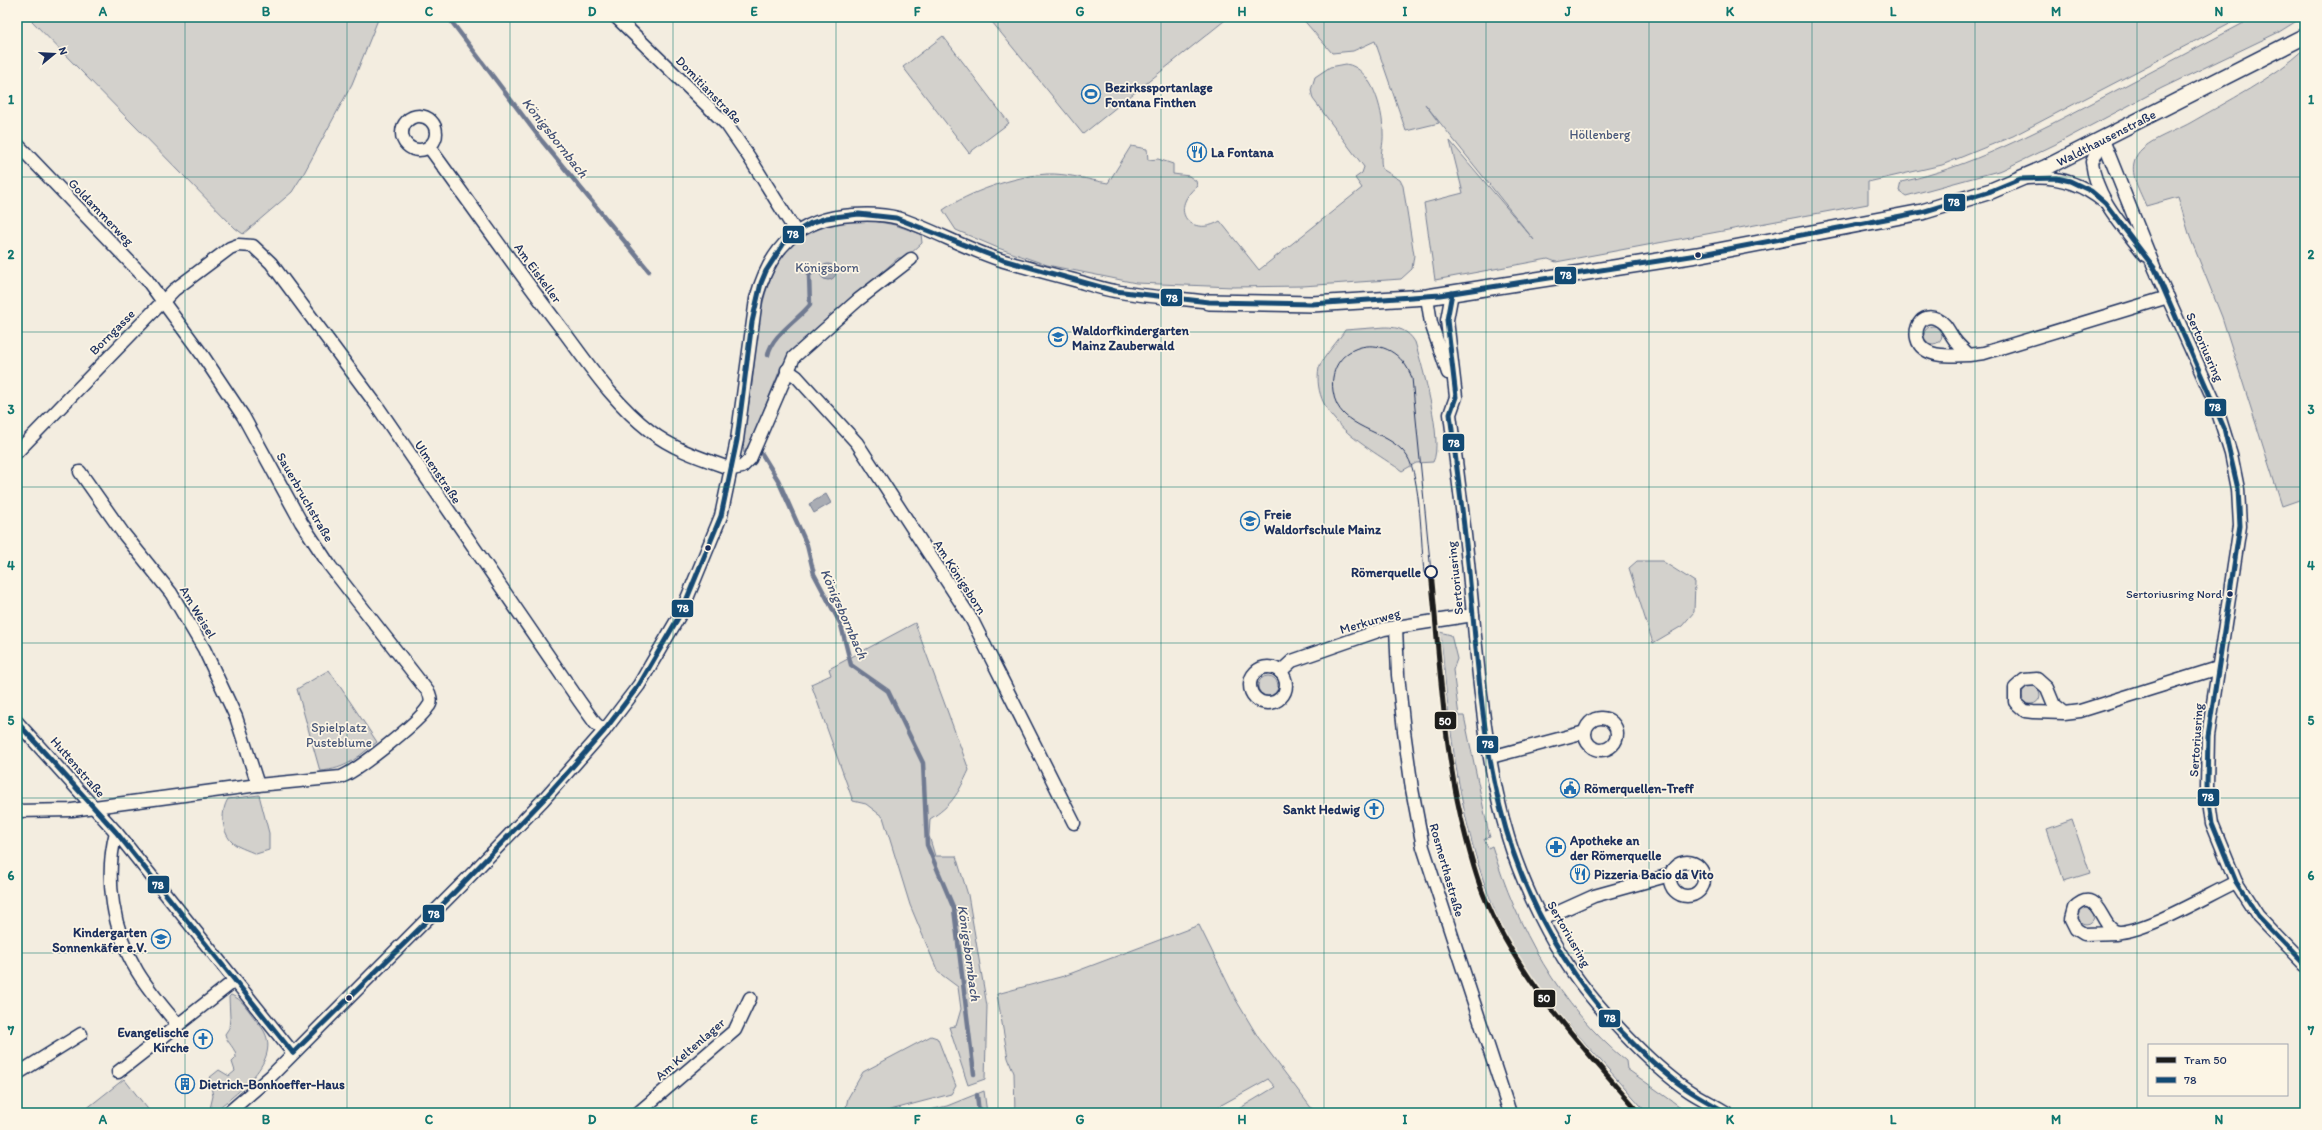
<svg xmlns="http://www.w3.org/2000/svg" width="2322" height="1130" viewBox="0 0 2322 1130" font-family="Itim,sans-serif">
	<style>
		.green { fill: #d3d1cc; stroke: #778095 }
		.water { fill: #a9acb3; stroke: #707a91 }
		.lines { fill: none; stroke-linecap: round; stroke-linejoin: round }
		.stream { stroke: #707a91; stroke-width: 4.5 }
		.minor-casing { stroke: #1b2f5e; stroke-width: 15 }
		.tertiary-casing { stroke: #1b2f5e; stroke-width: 18 }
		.minor { stroke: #fcf5e5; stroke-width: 12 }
		.tertiary { stroke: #fcf5e5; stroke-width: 15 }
		.tram { stroke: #1b2f5e; stroke-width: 1 }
		.bus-1-casing { stroke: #fcf5e5; stroke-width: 8 }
		.bus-1 { stroke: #124a73; stroke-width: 5 }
		.tram-1-casing { stroke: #fcf5e5; stroke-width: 8 }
		.tram-1 { stroke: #1d1d1b; stroke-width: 5 }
		.grid { fill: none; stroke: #0f766e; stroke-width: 1; stroke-opacity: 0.55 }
		.bus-dot { fill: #1b2f5e; stroke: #fcf5e5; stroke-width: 1.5 }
		.stop-dot { fill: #fcf5e5; stroke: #1b2f5e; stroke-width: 2 }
		.labels { text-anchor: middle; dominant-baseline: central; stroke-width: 3.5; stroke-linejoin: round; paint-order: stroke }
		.bus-label { font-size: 12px; fill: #1b2f5e; stroke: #fcf5e5; text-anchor: end }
		.poi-label { font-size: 13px; font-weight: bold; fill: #1b2f5e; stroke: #fcf5e5; text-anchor: start }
		.street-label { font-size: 13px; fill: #1b2f5e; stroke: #fcf5e5 }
		.park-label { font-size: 13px; fill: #49587a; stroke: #fcf5e5 }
		.stop-label { font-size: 13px; font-weight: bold; fill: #1b2f5e; stroke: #fcf5e5; text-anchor: end }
		.water-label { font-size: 14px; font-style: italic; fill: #465478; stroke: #fcf5e5 }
		.line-badge { stroke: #fcf5e5; stroke-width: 1.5 }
		.badge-label { font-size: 11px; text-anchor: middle; font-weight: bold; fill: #fff }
		.neatline { fill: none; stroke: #0f766e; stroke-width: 1.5 }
		.grid-label { font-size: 13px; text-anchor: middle; font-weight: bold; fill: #0f766e }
	</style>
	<rect width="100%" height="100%" fill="#f3ede0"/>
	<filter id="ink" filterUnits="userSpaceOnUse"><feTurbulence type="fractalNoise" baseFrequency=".025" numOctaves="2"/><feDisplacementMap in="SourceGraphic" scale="8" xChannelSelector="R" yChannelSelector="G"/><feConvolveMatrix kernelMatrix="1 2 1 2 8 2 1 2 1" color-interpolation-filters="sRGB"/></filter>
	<g filter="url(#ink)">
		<g class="green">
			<polygon points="28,17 379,17 352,84 304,173 292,192 243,234 235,228"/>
			<polygon points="988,17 1229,17 1083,134"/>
			<polygon points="1301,17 2241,17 2013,136 1942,165 1868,182 1868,204 1556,262 1548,259 1435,280 1424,203 1463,193 1450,141 1534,240 1425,104 1439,123 1406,131 1375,41 1353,51 1332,53"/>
			<path d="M2255,17h48l-24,15 -117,56 -108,57 -52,25 -96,26 -7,-5 2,-9c69,-15 133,-49 195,-81 53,-28 106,-56 159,-84z"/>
			<polygon points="943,36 1009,123 969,153 903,67"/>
			<path d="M2305,49v449l-23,8 -60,-189 -32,-80 -12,-40 -32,9c-6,-15 -18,-33 -10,-49 6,-15 40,-26 54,-34 38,-22 82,-44 115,-74z"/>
			<path d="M1346,64c26,4 37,46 37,68 1,13 -4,23 -1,37l18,11 3,6 11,69 -2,14 -11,10 -98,7 -70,1 -97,-4 -89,-18 -49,-17 -42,-18 -13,-20c26,-18 72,-34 104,-36 19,-1 42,6 61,9l23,-37 16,3 1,11 10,-1 15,5v10l16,2 7,5 1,5c-30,25 -5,52 23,35l39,49 103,-82 -7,-10 7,-5 2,-6 -51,-68 -2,-9 4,-13 15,-10z"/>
			<path d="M863,219l32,6 26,9 1,9 -16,15h-8l-107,95 -10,14 -28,70 -9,16c-3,-11 6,-54 8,-69 6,-53 7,-137 69,-157 14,-5 28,-6 42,-8z"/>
			<circle cx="1933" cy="335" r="9"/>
			<path d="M1385,327c13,0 23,3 30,15 7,23 29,100 18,120l-17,1 -14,8c-34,-24 -92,-52 -83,-103 2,-9 21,-29 26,-38z"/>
			<polygon points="1637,561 1662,561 1695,582 1694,612 1682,626 1653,643 1629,568"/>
			<path d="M915,623l54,147c-11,24 -17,35 -39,49l-1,17 6,20h21l12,39 19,111 -2,73 -17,6 -19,-58 7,-1 5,-17 -3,-22 -20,-15 -28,-67 -27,-88 -17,-13 -13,-3 -42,-117 20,-9 -2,-6z"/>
			<path d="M1440,632l11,3 6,24 -4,11 6,46h5l25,118 1,3 -6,2 4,9 4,-2c25,82 67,160 134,215l1,8 62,44h-42c-53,-62 -116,-122 -150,-197 -27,-63 -40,-132 -48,-200 -4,-28 -5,-56 -9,-84z"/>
			<path d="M329,670l48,72c-21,16 -30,27 -57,29l-23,-82z"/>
			<circle cx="1268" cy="686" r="10"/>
			<circle cx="2031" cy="695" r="9"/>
			<path d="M259,795l10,38v17l-13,4c-8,-4 -20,-7 -25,-13 -10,-11 -10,-31 -3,-42z"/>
			<polygon points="2072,820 2090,873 2064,881 2047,829"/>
			<circle cx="2086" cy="916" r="8"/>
			<polygon points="1199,925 1236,1000 1258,1037 1315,1113 1232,1113 1275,1087 1268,1079 1207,1113 1015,1113 1014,1073 1008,1058 997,994 1064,976"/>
			<path d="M231,995c11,4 17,15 24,24 3,4 7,8 9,12 18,32 -32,66 -52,82h-3l4,-17 -4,-18 10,-8 10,6 6,-5 -3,-9 4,-4c0,-11 -9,-14 -11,-24l4,-6 1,-10 -1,-21z"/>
			<polygon points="931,1036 937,1038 939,1042 956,1086 951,1094 879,1113 845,1112 848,1098 863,1072"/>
			<polygon points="124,1079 151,1113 81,1113"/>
			<polygon points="984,1091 987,1113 917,1113 947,1106"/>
		</g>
		<g class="water">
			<circle cx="828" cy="272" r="8"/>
			<polygon points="826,494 831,503 814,513 809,504"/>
		</g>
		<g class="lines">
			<g class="stream">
				<polyline points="448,17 542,141 649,271"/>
				<path d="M768,355c3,-19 30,-35 42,-50l-1,-30 6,-5 14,1 5,-5"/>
				<polyline points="762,454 778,480 807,545 814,574 841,625 851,665 888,691 923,763 927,845 954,909 974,1074"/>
				<polyline points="977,1095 979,1113"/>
			</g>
			<defs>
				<g id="minor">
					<polyline points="616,17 727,125 749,157 796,232"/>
					<circle cx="419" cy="133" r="17"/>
					<polyline points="2103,140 2155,269 2215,403 2231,454 2238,489 2240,526 2208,736 2207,787 2212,823 2236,882 2258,916 2305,965"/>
					<path d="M2103,140l-11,22c4,37 31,64 53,93"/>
					<path d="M17,144l130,136 56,76 40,60 58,106 29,44 99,127c2,5 3,10 -1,14 -9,15 -71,64 -87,70l-83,8 -186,25 -55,1"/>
					<path d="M429,147c45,62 89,125 136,186 26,35 50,71 85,98 24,19 54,28 82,38"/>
					<path d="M2027,178c29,-3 54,5 76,23"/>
					<path d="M1452,293l-5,27 9,77 -6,17c7,56 15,113 20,169 8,83 14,174 38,254 12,40 34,87 56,122 25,41 86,106 125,132 12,8 26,14 38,22"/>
					<polyline points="1427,297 1431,323 1448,373"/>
					<path d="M1969,355c-14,0 -33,3 -45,-6 -15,-11 -6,-39 13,-30 10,5 11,12 17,20 4,6 10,11 15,16l15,-2 184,-56"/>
					<polyline points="787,370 797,377 857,443 972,620 1074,823"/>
					<polyline points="17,452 174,290 230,248 238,245 253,246 271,263 375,403 580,702 595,723 604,731"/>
					<polyline points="732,469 742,467 750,459 794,357 858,300 911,259"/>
					<polyline points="80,472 123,533 171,593 204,649 236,717 258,785"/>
					<polyline points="1396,627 1398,675 1404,731 1412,789 1423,847 1510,1113"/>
					<circle cx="1268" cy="685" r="18"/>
					<polyline points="1280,672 1292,661 1384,629 1473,615"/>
					<polyline points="2064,713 2033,712 2025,711 2015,702 2015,688 2024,680 2037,679 2047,688 2054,705 2064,713 2080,711 2218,668"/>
					<circle cx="1601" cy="734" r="16"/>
					<polyline points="17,722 116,832 293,1053"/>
					<polyline points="1491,757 1585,732"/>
					<path d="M116,832c-12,46 -3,99 21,139 12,20 27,37 41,54l56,-44"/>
					<circle cx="1687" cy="879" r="17"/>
					<polyline points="1543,919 1594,896 1670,875"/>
					<path d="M2117,933l-33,1 -8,-5 -5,-10 3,-11c27,-26 26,27 47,24 30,-3 85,-36 115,-50"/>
					<polyline points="118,1072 178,1025"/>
					<polyline points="17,1074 81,1034"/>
					<path d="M228,1113l43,-37 195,-196 77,-80 61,-69 35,-46 42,-72 40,-97 16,-76 19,-141c14,-51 42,-81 97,-84 14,-1 30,-1 45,3 36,12 70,32 106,43 24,7 47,13 70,19 14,4 28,9 41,11 31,6 63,7 94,11"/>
					<polyline points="638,1113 735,1030 750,998"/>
				</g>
				<polyline id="tertiary" points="1209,302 1312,304 1427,297 1697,255 1922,212 1991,191 2045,168 2305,36"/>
			</defs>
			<use href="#minor" class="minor-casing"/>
			<use href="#tertiary" class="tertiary-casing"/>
			<use href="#minor" class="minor"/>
			<use href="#tertiary" class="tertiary"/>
			<path class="tram" d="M1424,573c-3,-28 -3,-95 -17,-117 -19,-28 -69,-25 -74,-65 -7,-49 60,-65 79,-13l19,194"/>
			<defs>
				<g id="bus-1">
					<path d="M1452,293l-5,27 9,77 -6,17c7,56 15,113 20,169 7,75 12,151 30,224 26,107 87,204 173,272 17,14 36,23 54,34"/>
					<polyline points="17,722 116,832 293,1053"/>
					<polyline points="293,1053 420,928 543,800 604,731 639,685 681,613 721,516 737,440 752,322 761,283 766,271 784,243 796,232 811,223 826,218 859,214 896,218 1003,260 1115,291 1209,302 1312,304 1440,295 1697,255 1922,212 1991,191 2020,179 2057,178 2070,181 2091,191 2105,203 2155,269 2224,428 2238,489 2240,526 2208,736 2207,787 2212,823 2236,882 2258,916 2305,965"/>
				</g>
			</defs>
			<use href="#bus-1" class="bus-1-casing"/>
			<use href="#bus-1" class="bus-1"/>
			<defs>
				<path id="tram-1" d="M1431,572c9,89 12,179 35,266 5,19 10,39 18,58 34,83 98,150 156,217"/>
			</defs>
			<use href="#tram-1" class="tram-1-casing"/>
			<use href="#tram-1" class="tram-1"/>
		</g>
	</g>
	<path class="grid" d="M185,17v1096M347,17v1096M510,17v1096M673,17v1096M836,17v1096M998,17v1096M1161,17v1096M1324,17v1096M1486,17v1096M1649,17v1096M1812,17v1096M1975,17v1096M2137,17v1096M17,177h2288M17,332h2288M17,487h2288M17,643h2288M17,798h2288M17,953h2288"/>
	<defs>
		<symbol id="stadium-ring" viewBox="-11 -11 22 22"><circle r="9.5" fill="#fcf5e5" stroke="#1f6fb2" stroke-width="1.5"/><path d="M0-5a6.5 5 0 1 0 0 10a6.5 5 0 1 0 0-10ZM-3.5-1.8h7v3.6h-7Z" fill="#1f6fb2"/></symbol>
		<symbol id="restaurant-ring" viewBox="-11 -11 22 22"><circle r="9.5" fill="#fcf5e5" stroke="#1f6fb2" stroke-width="1.5"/><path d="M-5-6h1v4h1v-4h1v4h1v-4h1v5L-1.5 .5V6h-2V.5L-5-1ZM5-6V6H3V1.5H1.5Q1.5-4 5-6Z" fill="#1f6fb2"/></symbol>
		<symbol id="school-ring" viewBox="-11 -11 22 22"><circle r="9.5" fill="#fcf5e5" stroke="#1f6fb2" stroke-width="1.5"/><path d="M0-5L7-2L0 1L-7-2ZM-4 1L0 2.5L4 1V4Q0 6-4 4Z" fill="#1f6fb2"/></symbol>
		<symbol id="civic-ring" viewBox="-11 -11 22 22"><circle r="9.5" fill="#fcf5e5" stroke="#1f6fb2" stroke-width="1.5"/><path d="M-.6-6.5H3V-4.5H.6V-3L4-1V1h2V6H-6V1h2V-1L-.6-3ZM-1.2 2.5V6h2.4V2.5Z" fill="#1f6fb2"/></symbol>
		<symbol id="church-ring" viewBox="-11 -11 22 22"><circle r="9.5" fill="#fcf5e5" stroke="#1f6fb2" stroke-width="1.5"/><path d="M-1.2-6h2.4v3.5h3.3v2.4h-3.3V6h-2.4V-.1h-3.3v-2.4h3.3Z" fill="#1f6fb2"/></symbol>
		<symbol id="pharmacy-ring" viewBox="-11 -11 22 22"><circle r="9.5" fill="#fcf5e5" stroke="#1f6fb2" stroke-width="1.5"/><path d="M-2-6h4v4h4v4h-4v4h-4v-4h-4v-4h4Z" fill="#1f6fb2"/></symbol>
		<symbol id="building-ring" viewBox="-11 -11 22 22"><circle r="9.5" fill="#fcf5e5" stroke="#1f6fb2" stroke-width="1.5"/><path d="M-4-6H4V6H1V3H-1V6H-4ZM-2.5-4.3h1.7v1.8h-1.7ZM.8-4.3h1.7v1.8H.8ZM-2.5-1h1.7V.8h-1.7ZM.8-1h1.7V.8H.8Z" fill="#1f6fb2"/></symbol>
	</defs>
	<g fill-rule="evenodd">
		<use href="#stadium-ring" x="1080" y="83" width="22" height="22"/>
		<use href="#restaurant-ring" x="1186" y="141" width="22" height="22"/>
		<use href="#school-ring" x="1047" y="326" width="22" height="22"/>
		<use href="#school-ring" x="1239" y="510" width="22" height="22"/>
		<use href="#civic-ring" x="1559" y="777" width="22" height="22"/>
		<use href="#church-ring" x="1363" y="798" width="22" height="22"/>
		<use href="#pharmacy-ring" x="1545" y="836" width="22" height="22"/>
		<use href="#restaurant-ring" x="1569" y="863" width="22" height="22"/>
		<use href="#school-ring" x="150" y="928" width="22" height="22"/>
		<use href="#church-ring" x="192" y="1028" width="22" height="22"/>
		<use href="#building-ring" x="174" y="1073" width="22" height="22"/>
	</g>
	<g class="bus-dot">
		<circle cx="1698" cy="255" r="3.5"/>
		<circle cx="708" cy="548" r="3.5"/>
		<circle cx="2230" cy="594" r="3.5"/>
		<circle cx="349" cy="998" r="3.5"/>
	</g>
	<circle class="stop-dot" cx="1431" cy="572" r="6"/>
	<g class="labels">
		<g class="bus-label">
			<text x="2222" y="594">Sertoriusring Nord</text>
		</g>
		<g class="poi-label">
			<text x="1105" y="87">Bezirkssportanlage<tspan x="1105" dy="15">Fontana Finthen</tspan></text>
			<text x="1211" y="152">La Fontana</text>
			<text x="1072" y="330">Waldorfkindergarten<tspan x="1072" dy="15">Mainz Zauberwald</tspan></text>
			<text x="1264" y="514">Freie<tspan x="1264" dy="15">Waldorfschule Mainz</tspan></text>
			<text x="1584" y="788">Römerquellen-Treff</text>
			<text x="1360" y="809" text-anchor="end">Sankt Hedwig</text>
			<text x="1570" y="840">Apotheke an<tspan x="1570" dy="15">der Römerquelle</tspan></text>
			<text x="1594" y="874">Pizzeria Bacio da Vito</text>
			<text x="147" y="932" text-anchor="end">Kindergarten<tspan x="147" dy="15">Sonnenkäfer e.V.</tspan></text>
			<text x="189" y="1032" text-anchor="end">Evangelische<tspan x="189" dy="15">Kirche</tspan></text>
			<text x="199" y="1084">Dietrich-Bonhoeffer-Haus</text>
		</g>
		<g class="street-label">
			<text transform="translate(709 90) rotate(46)">Domitianstraße</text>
			<text transform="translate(2106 138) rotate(-27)">Waldthausenstraße</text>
			<text transform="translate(101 212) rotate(46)">Goldammerweg</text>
			<text transform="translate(538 273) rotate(54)">Am Eiskeller</text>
			<text transform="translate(112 332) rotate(-45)">Borngasse</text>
			<text transform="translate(2205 347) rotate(66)">Sertoriusring</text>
			<text transform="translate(438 472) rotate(56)">Ulmenstraße</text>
			<text transform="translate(305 497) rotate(60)">Sauerbruchstraße</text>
			<text transform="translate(960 577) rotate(57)">Am Königsborn</text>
			<text transform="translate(1455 578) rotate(-96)">Sertoriusring</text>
			<text transform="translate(198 612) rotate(59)">Am Weisel</text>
			<text transform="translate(1370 621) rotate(-16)">Merkurweg</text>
			<text transform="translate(2196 740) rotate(-86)">Sertoriusring</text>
			<text transform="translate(78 767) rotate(49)">Huttenstraße</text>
			<text transform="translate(1447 870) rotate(74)">Rosmerthastraße</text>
			<text transform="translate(1569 934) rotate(60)">Sertoriusring</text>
			<text transform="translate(690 1049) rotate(-41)">Am Keltenlager</text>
		</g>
		<g class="park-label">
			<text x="1600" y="134">Höllenberg</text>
			<text x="827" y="267">Königsborn</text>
			<text x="339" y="727">Spielplatz<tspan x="339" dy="15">Pusteblume</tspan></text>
		</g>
		<g class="stop-label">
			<text x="1421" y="572">Römerquelle</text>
		</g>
		<g class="water-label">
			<text transform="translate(555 138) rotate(52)">Königsbornbach</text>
			<text transform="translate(844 614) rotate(66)">Königsbornbach</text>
			<text transform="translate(969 953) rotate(82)">Königsbornbach</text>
		</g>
	</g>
	<g class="line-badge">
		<rect x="1943" y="193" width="23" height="19" rx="4" fill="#124a73"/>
		<rect x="782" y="225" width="23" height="19" rx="4" fill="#124a73"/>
		<rect x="1554" y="266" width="23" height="19" rx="4" fill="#124a73"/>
		<rect x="1160" y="288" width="23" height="19" rx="4" fill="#124a73"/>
		<rect x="2204" y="398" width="23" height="19" rx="4" fill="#124a73"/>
		<rect x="1442" y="433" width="23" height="19" rx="4" fill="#124a73"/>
		<rect x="671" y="599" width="23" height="19" rx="4" fill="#124a73"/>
		<rect x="1434" y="711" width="23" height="19" rx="4" fill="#1d1d1b"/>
		<rect x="1476" y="735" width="23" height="19" rx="4" fill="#124a73"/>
		<rect x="2197" y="788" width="23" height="19" rx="4" fill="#124a73"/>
		<rect x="147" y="875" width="23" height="19" rx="4" fill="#124a73"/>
		<rect x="422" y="904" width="23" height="19" rx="4" fill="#124a73"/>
		<rect x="1533" y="989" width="23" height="19" rx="4" fill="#1d1d1b"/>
		<rect x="1598" y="1009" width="23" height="19" rx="4" fill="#124a73"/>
	</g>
	<g class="badge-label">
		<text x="1954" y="206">78</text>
		<text x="793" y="238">78</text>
		<text x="1566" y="279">78</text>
		<text x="1172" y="302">78</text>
		<text x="2215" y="411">78</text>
		<text x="1454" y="447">78</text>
		<text x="683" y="612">78</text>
		<text x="1445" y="725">50</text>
		<text x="1488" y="748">78</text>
		<text x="2208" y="801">78</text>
		<text x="158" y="889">78</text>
		<text x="434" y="918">78</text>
		<text x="1544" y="1002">50</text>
		<text x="1610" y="1022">78</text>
	</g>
	<rect width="2322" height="1130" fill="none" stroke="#fcf5e5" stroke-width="44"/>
	<rect x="2148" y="1044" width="140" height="52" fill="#fcf5e5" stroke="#a2a6af"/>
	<rect x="2156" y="1057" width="20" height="6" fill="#1d1d1b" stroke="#a2a6af"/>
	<text x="2184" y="1064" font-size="12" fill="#1b2f5e">Tram 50</text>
	<rect x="2156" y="1077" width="20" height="6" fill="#124a73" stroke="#a2a6af"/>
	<text x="2184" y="1084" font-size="12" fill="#1b2f5e">78</text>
	<g transform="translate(54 54) rotate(72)" stroke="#fcf5e5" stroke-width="3" paint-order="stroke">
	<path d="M0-3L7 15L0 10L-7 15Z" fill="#1b2f5e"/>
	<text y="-6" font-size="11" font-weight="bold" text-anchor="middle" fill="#1b2f5e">N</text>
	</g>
	<rect x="22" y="22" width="2278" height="1086" class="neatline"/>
	<g class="grid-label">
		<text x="103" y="16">A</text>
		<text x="266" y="16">B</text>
		<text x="429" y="16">C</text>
		<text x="592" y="16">D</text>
		<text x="754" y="16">E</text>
		<text x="917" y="16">F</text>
		<text x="1080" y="16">G</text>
		<text x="1242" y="16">H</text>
		<text x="1405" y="16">I</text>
		<text x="1568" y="16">J</text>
		<text x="1730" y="16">K</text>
		<text x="1893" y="16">L</text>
		<text x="2056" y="16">M</text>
		<text x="2219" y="16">N</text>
		<text x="11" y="104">1</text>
		<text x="2311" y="104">1</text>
		<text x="11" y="259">2</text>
		<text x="2311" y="259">2</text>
		<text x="11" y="414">3</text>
		<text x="2311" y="414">3</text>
		<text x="11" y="570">4</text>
		<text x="2311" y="570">4</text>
		<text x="11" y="725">5</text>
		<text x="2311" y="725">5</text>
		<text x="11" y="880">6</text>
		<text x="2311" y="880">6</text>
		<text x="11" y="1035">7</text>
		<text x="2311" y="1035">7</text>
		<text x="103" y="1124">A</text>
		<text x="266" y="1124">B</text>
		<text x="429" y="1124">C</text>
		<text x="592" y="1124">D</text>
		<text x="754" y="1124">E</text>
		<text x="917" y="1124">F</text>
		<text x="1080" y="1124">G</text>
		<text x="1242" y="1124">H</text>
		<text x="1405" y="1124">I</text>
		<text x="1568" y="1124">J</text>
		<text x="1730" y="1124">K</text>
		<text x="1893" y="1124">L</text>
		<text x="2056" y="1124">M</text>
		<text x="2219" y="1124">N</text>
	</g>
</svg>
